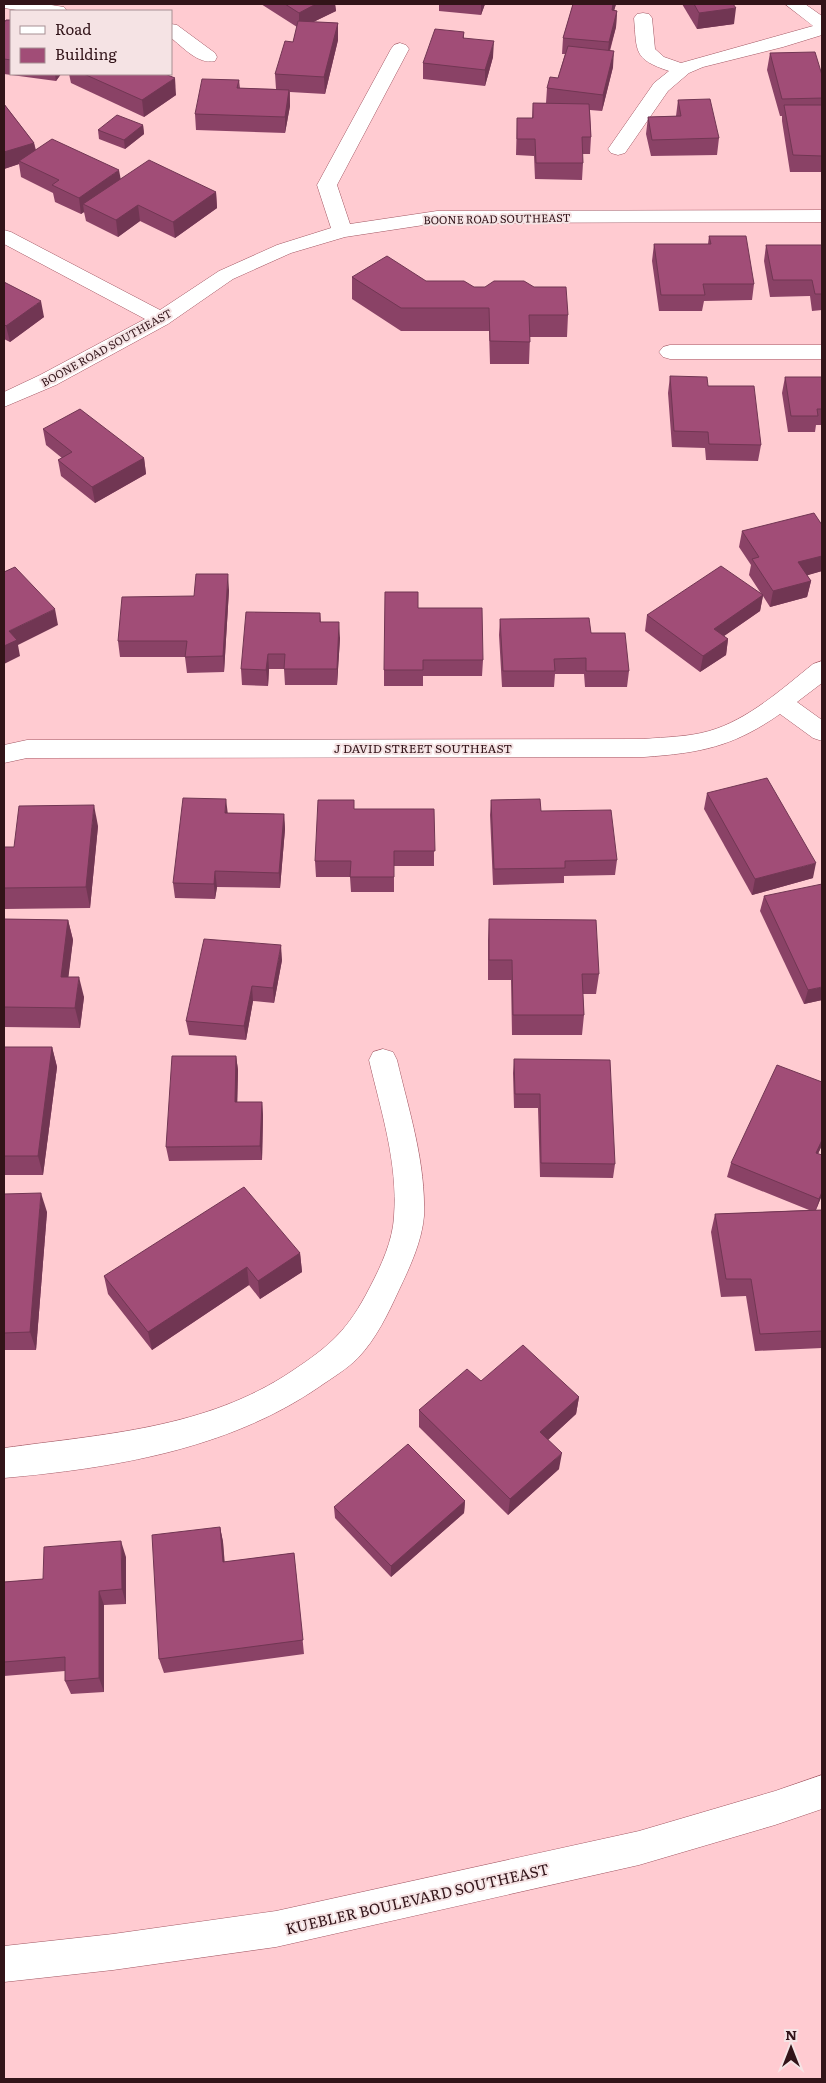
<svg xmlns="http://www.w3.org/2000/svg" width="826" height="2083" viewBox="0 0 826 2083" font-family="Literata,serif">
	<style>
		.lines { fill: none; stroke-linecap: round; stroke-linejoin: round }
		.minor-casing { stroke: #a25763; stroke-width: 1 }
		.major-casing { stroke: #a25763; stroke-width: 1 }
		.minor { fill: #fff; fill-rule: evenodd }
		.major { fill: #fff; fill-rule: evenodd }
		.wall { fill: #8a4266 }
		.shaded-wall { fill: #713653 }
		.building { fill: #a14d77; stroke: #713653 }
		.labels { text-anchor: middle; dominant-baseline: central; stroke-width: 4; stroke-linejoin: round; paint-order: stroke }
		.far-street-label { font-size: 11px; fill: #321419; stroke: #f5e3e4 }
		.street-label { font-size: 12px; fill: #321419; stroke: #f5e3e4 }
		.near-street-label { font-size: 15px; fill: #321419; stroke: #f5e3e4 }
	</style>
	<rect width="100%" height="100%" fill="#ffcbd1"/>
	<g class="lines">
		<defs>
			<g id="minor">
				<polygon points="4,4 45,4 64,7 67,11 23,11 4,8"/>
				<path d="M785,4h20l17,12v19l-39,12 -80,20 -14,6 -21,18 -43,62 -7,2 -7,-2 -3,-4 46,-66 15,-12c-36,-12 -32,-19 -35,-53l3,-4 6,-1 6,1 3,4 3,31 9,8 17,6 132,-37z"/>
				<path d="M171,24l6,1 38,28 2,4 -2,4c-17,4 -32,-14 -44,-23z"/>
				<polygon points="400,43 406,45 409,49 337,185 350,224 437,211 822,210 822,222 437,223 345,237 291,253 233,279 168,324 56,385 4,407 4,392 40,375 145,319 4,244 4,230 11,232 160,310 219,271 277,245 331,228 317,185 391,49 394,45"/>
				<polygon points="670,345 822,345 822,359 670,359 663,357 659,352 663,347"/>
				<path d="M822,661v22l-25,19 25,18v21l-9,-3 -33,-24c-47,33 -80,39 -136,43l-617,1 -23,5v-18l23,-5 617,-1c22,-2 44,-2 65,-8 39,-11 74,-43 104,-67z"/>
				<path d="M383,1049l10,3 4,8c12,51 29,103 27,156 -2,25 -14,51 -25,74 -11,24 -23,49 -41,68 -11,11 -26,20 -39,29 -92,63 -206,81 -315,91v-30c99,-14 202,-19 288,-77 39,-26 56,-41 78,-84 11,-21 23,-47 24,-71 4,-53 -13,-105 -25,-156l4,-8z"/>
			</g>
			<polygon id="major" points="822,1775 822,1809 775,1825 639,1865 276,1947 113,1970 4,1982 4,1946 113,1934 276,1911 639,1831 775,1791"/>
		</defs>
		<use href="#minor" class="minor-casing"/>
		<use href="#major" class="major-casing"/>
		<use href="#minor" class="minor"/>
		<use href="#major" class="major"/>
	</g>
	<g class="wall">
		<polygon points="261,4 335,4 336,11 313,22 338,23 338,40 325,94 290,92 290,106 285,133 196,130 195,114 239,80 240,88 276,89 275,74 293,42 297,27"/>
		<polygon points="439,4 485,4 481,15 439,11"/>
		<polygon points="573,4 616,4 614,10 617,11 616,27 610,51 613,67 602,111 590,110 591,137 590,154 582,154 583,163 582,180 535,179 534,156 516,155 517,118 532,118 533,103 546,103 547,88 558,78 565,54 562,54 563,38"/>
		<polygon points="682,4 733,4 734,24 697,29"/>
		<polygon points="11,20 11,74 61,74 56,81 4,74 4,23"/>
		<polygon points="464,32 464,38 493,57 485,86 423,79 423,63"/>
		<polygon points="770,53 822,75 822,172 790,172 782,121 782,116 780,116 767,70"/>
		<polygon points="69,74 165,74 176,95 144,117 71,83"/>
		<polygon points="678,100 719,138 717,155 651,156 646,134 648,117 676,116"/>
		<polygon points="4,104 34,143 36,150 121,179 216,192 217,208 175,238 140,221 118,237 86,221 84,212 81,214 55,202 53,193 21,177 19,164 4,169"/>
		<polygon points="143,125 144,134 125,149 99,139 98,130"/>
		<polygon points="709,236 754,284 752,300 704,301 702,311 659,311 652,261 654,244 708,244"/>
		<polygon points="766,245 822,245 822,310 812,311 810,296 770,297 764,261"/>
		<polygon points="352,277 426,281 474,287 568,315 567,337 530,337 529,364 490,364 489,331 401,331 352,299"/>
		<polygon points="4,282 44,317 10,342 4,339"/>
		<polygon points="670,376 761,445 758,461 706,460 705,448 672,447 668,393"/>
		<polygon points="785,377 822,377 822,425 816,425 815,432 788,432 782,393"/>
		<polygon points="43,429 144,458 146,474 95,503 61,476 58,460 62,458 46,445"/>
		<polygon points="822,525 822,571 807,575 811,581 807,597 770,607 763,596 760,611 724,636 728,639 726,655 700,672 645,631 647,615 762,595 749,575 751,565 739,547 742,531"/>
		<polygon points="229,590 224,672 187,673 185,657 120,657 118,641 194,596"/>
		<polygon points="418,608 483,660 482,676 423,676 423,686 384,686 384,670"/>
		<polygon points="320,613 321,622 340,638 337,685 285,685 284,669 269,669 268,686 242,685 241,669"/>
		<polygon points="500,619 591,633 629,671 627,687 585,687 584,674 555,674 554,687 502,687 499,635"/>
		<polygon points="707,793 813,878 752,895 704,809"/>
		<polygon points="491,800 541,811 617,860 615,875 564,876 564,883 493,885 490,815"/>
		<polygon points="354,809 434,809 434,866 394,866 394,892 351,892 350,877 316,877 315,861"/>
		<polygon points="228,813 284,814 285,829 280,888 217,887 215,899 175,898 173,883"/>
		<polygon points="98,826 90,908 4,909 4,847 14,847"/>
		<polygon points="764,896 822,1000 804,1004 760,911"/>
		<polygon points="4,919 68,920 73,940 68,977 84,997 80,1028 4,1027"/>
		<polygon points="489,919 599,974 596,994 583,994 584,1015 582,1035 512,1035 511,980 488,980 488,940"/>
		<polygon points="282,960 274,1003 253,1001 246,1040 189,1035 186,1021"/>
		<polygon points="4,1047 52,1047 57,1067 43,1175 4,1175"/>
		<polygon points="236,1056 238,1070 237,1102 262,1102 263,1116 262,1160 169,1161 166,1147"/>
		<polygon points="514,1059 615,1164 613,1178 540,1177 538,1108 514,1108 513,1073"/>
		<polygon points="822,1082 822,1145 818,1154 822,1155 822,1195 816,1210 822,1210 822,1348 755,1351 746,1296 721,1297 711,1232 715,1214 809,1210 727,1177 731,1163"/>
		<polygon points="4,1194 47,1212 36,1350 4,1350"/>
		<polygon points="300,1253 302,1272 260,1299 249,1285 152,1350 108,1294 104,1276"/>
		<polygon points="481,1381 579,1397 576,1414 548,1440 559,1469 508,1515 419,1427 419,1410"/>
		<polygon points="465,1501 464,1513 391,1577 335,1518 334,1507"/>
		<polygon points="220,1527 223,1542 224,1562 294,1553 304,1654 164,1673 159,1659"/>
		<polygon points="126,1557 126,1604 104,1605 104,1692 71,1694 65,1681 65,1671 4,1676 4,1582 43,1579"/>
	</g>
	<g class="shaded-wall">
		<polygon points="316,4 335,4 336,11 299,29 299,13"/>
		<polygon points="481,4 485,4 481,15"/>
		<polygon points="613,4 616,4 610,26 612,10"/>
		<polygon points="736,8 734,24 697,29 699,13"/>
		<polygon points="617,11 616,27 607,59 609,42"/>
		<polygon points="338,23 338,40 325,94 324,77"/>
		<polygon points="494,41 493,57 485,86 485,70"/>
		<polygon points="614,51 613,67 602,111 603,95"/>
		<polygon points="55,74 61,74 56,81"/>
		<polygon points="175,78 176,95 144,117 142,100"/>
		<polygon points="289,90 290,106 285,133 285,117"/>
		<polygon points="143,125 144,134 125,149 124,140"/>
		<polygon points="34,143 37,159 19,161 19,164 4,169 4,152"/>
		<polygon points="119,170 122,186 83,204 84,212 81,214 79,198"/>
		<polygon points="216,192 217,208 175,238 173,222"/>
		<polygon points="138,205 140,221 118,237 116,220"/>
		<polygon points="41,301 44,317 10,342 6,326"/>
		<polygon points="144,458 146,474 95,503 92,487"/>
		<polygon points="822,556 822,571 795,579 798,562"/>
		<polygon points="228,574 229,590 224,672 223,656"/>
		<polygon points="811,581 807,597 770,607 773,591"/>
		<polygon points="763,595 760,611 711,645 714,629"/>
		<polygon points="55,609 58,625 18,645 20,656 4,664 4,646 9,631"/>
		<polygon points="339,622 340,638 337,685 337,669"/>
		<polygon points="728,639 726,655 700,672 703,656"/>
		<polygon points="268,654 269,669 268,686 266,670"/>
		<polygon points="226,799 228,815 225,813"/>
		<polygon points="94,805 98,826 90,908 86,887"/>
		<polygon points="284,814 285,829 280,888 279,873"/>
		<polygon points="816,863 813,878 752,895 755,879"/>
		<polygon points="215,871 217,887 215,899 214,884"/>
		<polygon points="68,920 73,940 66,997 61,977"/>
		<polygon points="281,945 282,960 274,1003 273,988"/>
		<polygon points="79,977 84,997 80,1028 75,1008"/>
		<polygon points="252,986 253,1001 246,1040 244,1026"/>
		<polygon points="822,987 822,1000 804,1004 808,990"/>
		<polygon points="52,1047 57,1067 43,1175 38,1156"/>
		<polygon points="236,1056 238,1070 237,1116 235,1102"/>
		<polygon points="262,1102 263,1116 262,1160 260,1146"/>
		<polygon points="822,1140 822,1145 812,1167 816,1153"/>
		<polygon points="822,1192 822,1195 815,1212 819,1199"/>
		<polygon points="41,1193 47,1212 36,1350 30,1332"/>
		<polygon points="300,1253 302,1272 260,1299 258,1281"/>
		<polygon points="247,1267 249,1285 152,1350 148,1332"/>
		<polygon points="579,1397 576,1414 538,1449 540,1432"/>
		<polygon points="562,1453 559,1469 508,1515 510,1499"/>
		<polygon points="465,1501 464,1513 391,1577 391,1566"/>
		<polygon points="220,1527 223,1542 226,1577 223,1562"/>
		<polygon points="121,1541 126,1557 126,1604 122,1589"/>
		<polygon points="99,1591 104,1605 104,1692 99,1678"/>
	</g>
	<g class="building">
		<polygon points="285,4 316,4 299,13"/>
		<polygon points="573,4 613,4 612,10 617,11 609,42 563,38"/>
		<polygon points="694,4 733,4 736,8 699,13"/>
		<polygon points="6,20 11,20 11,60 4,59 4,23"/>
		<polygon points="298,21 338,23 324,77 275,74 285,41 293,42"/>
		<polygon points="435,29 464,32 463,38 494,41 485,70 423,63"/>
		<polygon points="568,46 614,51 603,95 547,88 550,77 558,78"/>
		<polygon points="815,52 822,75 822,98 782,99 770,53"/>
		<polygon points="84,74 165,74 175,78 142,100"/>
		<polygon points="202,79 239,80 237,88 289,90 285,117 195,114"/>
		<polygon points="710,99 719,138 652,140 648,117 681,116 678,100"/>
		<polygon points="533,103 589,104 591,137 582,137 583,163 536,163 535,139 517,139 517,118 533,118"/>
		<polygon points="4,104 34,143 4,152"/>
		<polygon points="784,105 822,105 822,156 793,155"/>
		<polygon points="117,115 143,125 124,140 98,130"/>
		<polygon points="52,139 119,170 79,198 52,185 59,180 19,161"/>
		<polygon points="149,160 216,192 173,222 138,205 116,220 83,204"/>
		<polygon points="709,236 746,236 754,284 703,284 705,295 661,295 654,244 711,244"/>
		<polygon points="766,245 822,245 822,294 815,294 812,280 773,280"/>
		<polygon points="387,256 426,281 464,281 474,287 485,287 494,281 524,281 534,287 566,287 568,315 529,315 530,342 490,341 489,308 401,308 352,277"/>
		<polygon points="4,282 41,301 6,326 4,324"/>
		<polygon points="670,376 707,377 708,386 754,386 761,445 709,444 708,432 674,431"/>
		<polygon points="785,377 822,377 822,409 817,409 818,416 791,416"/>
		<polygon points="80,409 144,458 92,487 58,460 72,452 43,429"/>
		<polygon points="814,513 822,525 822,556 798,562 811,581 773,591 752,559 759,557 742,531"/>
		<polygon points="721,566 763,595 714,629 728,639 703,656 647,615"/>
		<polygon points="15,567 55,609 9,631 17,640 4,646 4,572"/>
		<polygon points="196,574 228,574 223,656 185,657 187,641 118,641 122,597 194,596"/>
		<polygon points="385,592 418,592 418,608 482,608 483,660 423,660 423,670 384,670"/>
		<polygon points="246,612 320,613 320,622 339,622 337,669 284,669 285,654 268,654 266,670 241,669"/>
		<polygon points="589,618 591,633 625,633 629,671 586,671 586,658 554,659 555,671 503,671 500,619"/>
		<polygon points="767,778 816,863 755,879 707,793"/>
		<polygon points="183,798 226,799 225,813 284,814 279,873 215,871 214,884 173,883"/>
		<polygon points="540,799 541,811 611,810 617,860 565,861 565,868 494,869 491,800"/>
		<polygon points="318,800 354,800 354,809 434,809 435,851 394,851 394,877 350,877 351,861 315,861"/>
		<polygon points="94,805 86,887 4,888 4,847 14,847 19,806"/>
		<polygon points="822,884 822,987 808,990 764,896"/>
		<polygon points="4,919 68,920 61,977 79,977 75,1008 4,1007"/>
		<polygon points="489,919 596,920 599,974 582,974 584,1015 513,1015 512,960 489,960"/>
		<polygon points="204,939 281,945 273,988 252,986 244,1026 186,1021"/>
		<polygon points="4,1047 52,1047 38,1156 4,1156"/>
		<polygon points="172,1056 236,1056 235,1102 262,1102 260,1146 166,1147"/>
		<polygon points="514,1059 610,1060 615,1164 541,1163 540,1094 515,1094"/>
		<polygon points="777,1065 822,1082 822,1140 816,1153 822,1155 822,1192 819,1199 731,1163"/>
		<polygon points="244,1187 300,1253 258,1281 247,1267 148,1332 104,1276"/>
		<polygon points="41,1193 30,1332 4,1333 4,1194"/>
		<polygon points="822,1210 822,1331 760,1334 751,1279 726,1279 715,1214"/>
		<polygon points="523,1345 579,1397 540,1432 562,1453 510,1499 419,1410 467,1369 481,1381"/>
		<polygon points="408,1444 465,1501 391,1566 334,1507"/>
		<polygon points="220,1527 223,1562 294,1553 303,1640 159,1659 152,1535"/>
		<polygon points="121,1541 122,1589 99,1591 99,1678 65,1681 65,1657 4,1662 4,1582 43,1579 44,1547"/>
	</g>
	<g class="labels">
		<g class="far-street-label">
			<text transform="translate(497 218) rotate(-1)">BOONE ROAD SOUTHEAST</text>
			<text transform="translate(106 347) rotate(-29)">BOONE ROAD SOUTHEAST</text>
		</g>
		<g class="street-label">
			<text x="423" y="748">J DAVID STREET SOUTHEAST</text>
		</g>
		<g class="near-street-label">
			<text transform="translate(417 1898) rotate(-13)">KUEBLER BOULEVARD SOUTHEAST</text>
		</g>
	</g>
	<rect width="826" height="2083" fill="none" stroke="#321419" stroke-width="10"/>
	<rect x="10" y="10" width="162" height="65" fill="#f5e3e4" stroke="#a79093"/>
	<rect x="20" y="26" width="25" height="8" fill="#ffffff" stroke="#a79093"/>
	<text x="55" y="35" font-size="15" fill="#321419">Road</text>
	<rect x="20" y="48" width="25" height="15" fill="#a14d77" stroke="#a79093"/>
	<text x="55" y="60" font-size="15" fill="#321419">Building</text>
	<g transform="translate(791 2048)" stroke="#f5e3e4" stroke-width="4" paint-order="stroke">
	<path d="M0-4L9 19L0 12L-9 19Z" fill="#321419"/>
	<text y="-8" font-size="14" font-weight="bold" text-anchor="middle" fill="#321419">N</text>
	</g>
</svg>
